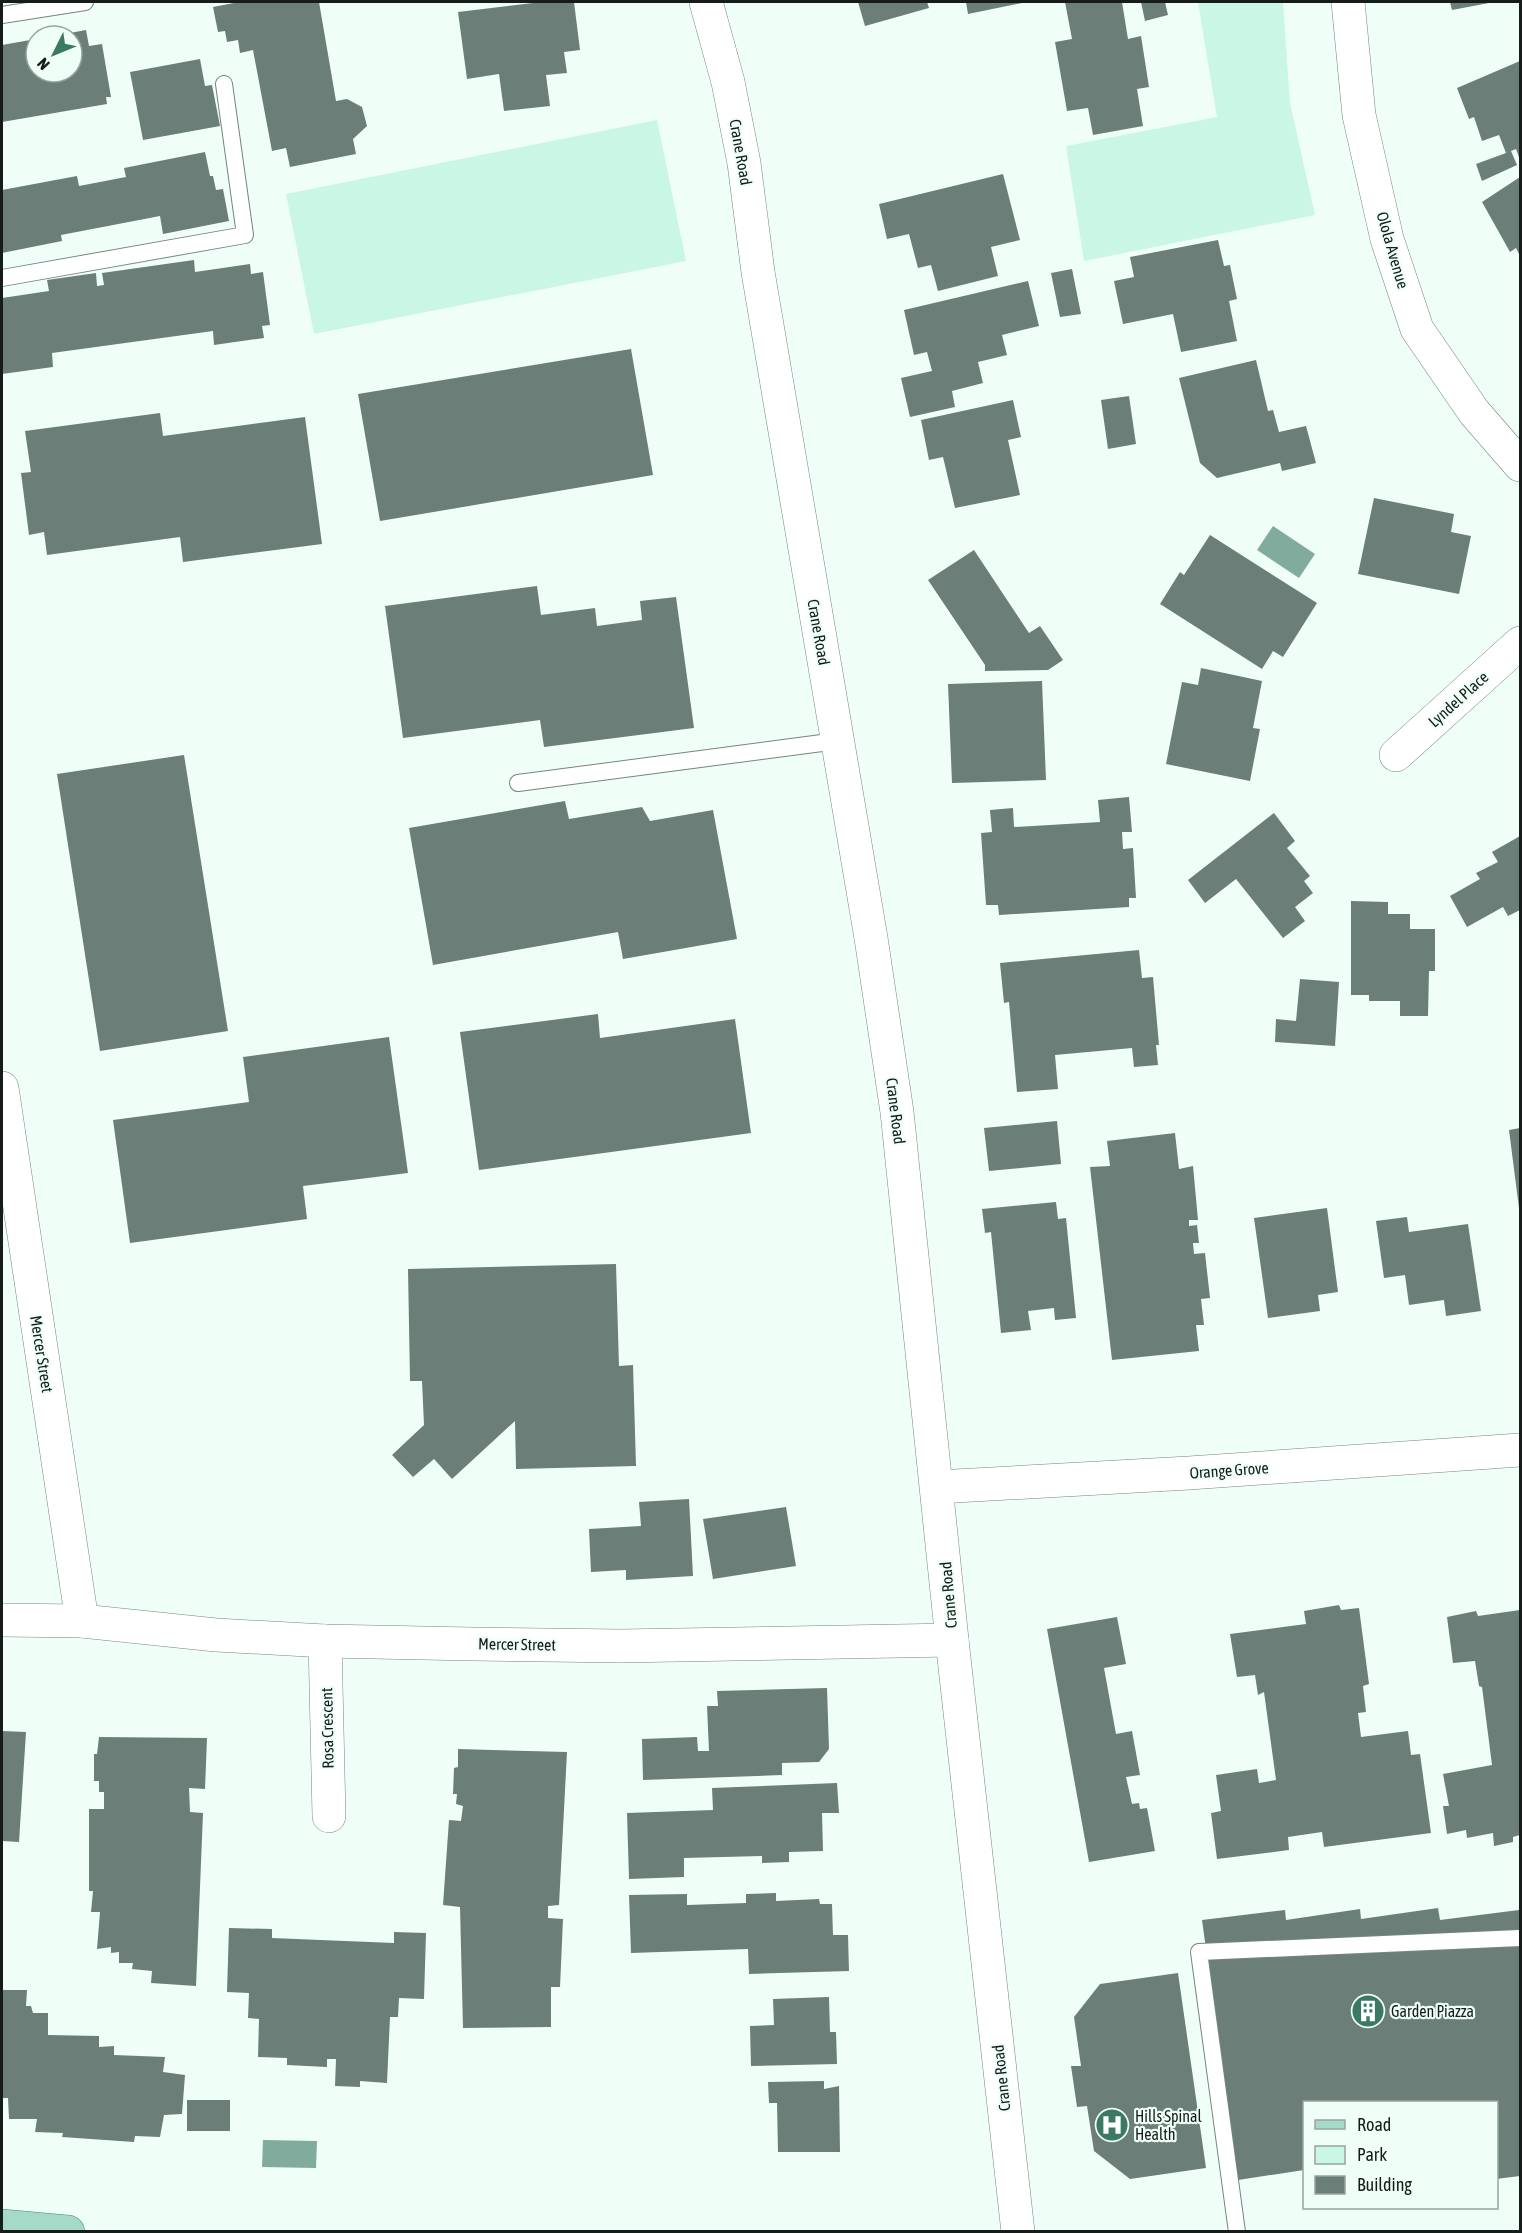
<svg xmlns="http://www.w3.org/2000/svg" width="1522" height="2233" viewBox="0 0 1522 2233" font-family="'Asap Condensed',sans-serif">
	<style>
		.green { fill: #caf6e5 }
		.water { fill: #81ac9d }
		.building { fill: #6b7e77 }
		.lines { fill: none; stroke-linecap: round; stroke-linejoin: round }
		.service-casing { stroke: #74867f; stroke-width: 18 }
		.minor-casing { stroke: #74867f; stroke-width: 34 }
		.tertiary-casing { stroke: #74867f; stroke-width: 34 }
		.primary-casing { stroke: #4c8673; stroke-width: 34 }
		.service { stroke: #fff; stroke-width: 16 }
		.minor { stroke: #fff; stroke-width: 33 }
		.tertiary { stroke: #fff; stroke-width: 33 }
		.primary { stroke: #a5d9c8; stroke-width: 33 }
		.labels { text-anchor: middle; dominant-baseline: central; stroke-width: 4.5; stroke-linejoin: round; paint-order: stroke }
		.street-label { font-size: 16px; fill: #151c19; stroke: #effff8 }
		.poi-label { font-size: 16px; fill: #151c19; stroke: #effff8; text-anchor: start }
	</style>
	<rect width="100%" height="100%" fill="#effff8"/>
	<g class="green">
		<polygon points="1198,2 1283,2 1290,103 1315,215 1084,261 1066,146 1217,117"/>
		<polygon points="657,120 686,261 314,334 286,194"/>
	</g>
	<g class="water">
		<polygon points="1273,526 1315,554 1299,578 1257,550"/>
		<polygon points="263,2140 317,2141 316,2168 262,2167"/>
	</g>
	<g class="building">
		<polygon points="239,2 319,2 336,101 347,99 362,107 367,126 353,139 356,154 290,167 286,148 272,151 253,50 240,53 238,40 227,42 225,31 218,32 213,7"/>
		<polygon points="541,2 574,2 580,50 564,52 567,73 546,75 550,106 504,111 499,74 467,79 458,12"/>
		<polygon points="858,2 927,2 929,8 865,26"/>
		<polygon points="966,2 1022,2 1022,3 968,14"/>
		<polygon points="1065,2 1122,2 1128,39 1141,36 1149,87 1137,89 1143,126 1093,135 1088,108 1067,111 1055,42 1072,39"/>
		<polygon points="1141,2 1165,2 1168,15 1145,21"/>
		<polygon points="1450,2 1489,2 1489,3 1452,10"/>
		<polygon points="86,30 89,46 102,44 111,97 106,97 107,104 2,122 2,45 36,39 36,72 72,72 72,36 59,35"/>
		<polygon points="200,59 205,86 212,85 220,126 143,140 130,72"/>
		<polygon points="1520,61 1520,160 1516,149 1511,151 1517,165 1482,181 1476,164 1506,153 1499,135 1482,141 1474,117 1469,119 1457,88"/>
		<polygon points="205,152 210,176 213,176 216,190 223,189 229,221 163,234 160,216 61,235 62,241 2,253 2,190 77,176 79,186 126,177 124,168"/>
		<polygon points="1003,174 1020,240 991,247 998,276 938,291 931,265 918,268 909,234 887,239 879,204"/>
		<polygon points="1520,177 1520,256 1516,248 1510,252 1482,202"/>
		<polygon points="1218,240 1224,266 1230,265 1237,299 1229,301 1237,341 1181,352 1173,314 1123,324 1114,281 1134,277 1130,257"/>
		<polygon points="194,260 195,272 250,264 251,274 263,272 270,325 262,326 264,338 214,345 213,331 52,353 53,367 2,374 2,298 49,291 47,280 96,273 97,286 104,285 102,273"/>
		<polygon points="1072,269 1081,314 1060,317 1051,273"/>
		<polygon points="1028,281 1039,326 1002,335 1007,355 978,362 983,383 952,391 955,407 910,417 901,378 932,371 927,352 914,355 904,310"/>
		<polygon points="631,349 653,475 380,521 358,394"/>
		<polygon points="1256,360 1268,411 1273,410 1279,432 1306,426 1316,463 1282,471 1280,463 1217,478 1200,463 1179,378"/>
		<polygon points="1129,396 1136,444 1108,449 1101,400"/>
		<polygon points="1013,400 1021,437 1008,440 1020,495 955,508 943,457 929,460 921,420"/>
		<polygon points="160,413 163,436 305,417 322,544 183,562 180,537 47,555 44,532 29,535 21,473 31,472 25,431"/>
		<polygon points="1374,498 1454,514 1451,532 1471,536 1459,594 1358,574"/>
		<polygon points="1210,535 1317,603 1283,657 1273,651 1262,669 1160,604 1180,572 1184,575"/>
		<polygon points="974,550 1029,633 1040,626 1063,660 1048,670 985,671 985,665 928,580"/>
		<polygon points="537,586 541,615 595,608 597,626 642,620 640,601 676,597 694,728 544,747 540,720 403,738 385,606"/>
		<polygon points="1201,668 1262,681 1253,728 1260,729 1250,781 1166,764 1182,682 1198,685"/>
		<polygon points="1042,681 1046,780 952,783 948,684"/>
		<polygon points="184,755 228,1031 100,1051 57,774"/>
		<polygon points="1129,797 1132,832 1122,832 1123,849 1133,848 1136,898 1129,898 1129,907 999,915 998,905 986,905 981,833 992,832 990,810 1013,808 1014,827 1100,822 1098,800"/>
		<polygon points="565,801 569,819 642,807 650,821 713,810 737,939 623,959 618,932 433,965 409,828"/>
		<polygon points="1274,813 1295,841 1287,848 1310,876 1304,881 1313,893 1295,907 1305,921 1283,938 1236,879 1205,903 1188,880"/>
		<polygon points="1520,836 1520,910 1508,916 1503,907 1467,927 1450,896 1480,879 1476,873 1498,862 1492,852"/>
		<polygon points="1351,901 1388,902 1388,914 1410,914 1410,929 1435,929 1435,971 1429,971 1428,1016 1400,1016 1400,1001 1369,1001 1369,995 1351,995"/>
		<polygon points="1139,950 1142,978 1153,977 1159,1045 1156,1045 1158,1065 1134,1067 1132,1048 1055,1055 1058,1089 1017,1092 1009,1002 1004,1003 1000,963"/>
		<polygon points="1300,979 1339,982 1335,1046 1275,1042 1276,1019 1296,1021"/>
		<polygon points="598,1014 600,1038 735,1019 751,1133 479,1170 460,1032"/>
		<polygon points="389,1037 408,1173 303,1186 307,1219 130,1243 113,1120 249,1102 243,1057"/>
		<polygon points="1057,1121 1061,1164 989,1171 984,1128"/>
		<polygon points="1520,1128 1520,1208 1519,1208 1509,1130"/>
		<polygon points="1175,1133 1179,1169 1193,1166 1198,1220 1189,1220 1189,1226 1197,1225 1199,1243 1193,1243 1194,1254 1205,1253 1210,1298 1201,1299 1204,1325 1196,1325 1199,1351 1112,1360 1090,1167 1110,1166 1107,1141"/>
		<polygon points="1056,1202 1058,1219 1066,1218 1076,1318 1055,1320 1054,1308 1028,1311 1031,1330 1001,1333 991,1232 985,1233 982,1209"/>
		<polygon points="1327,1208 1338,1292 1318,1295 1320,1311 1268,1318 1254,1218"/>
		<polygon points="1407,1217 1409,1232 1468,1224 1481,1311 1446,1316 1444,1300 1409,1305 1405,1275 1384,1278 1376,1221"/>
		<polygon points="616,1264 619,1366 633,1365 636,1466 516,1469 515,1421 452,1479 434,1459 413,1477 392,1455 424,1425 422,1381 410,1381 408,1269"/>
		<polygon points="689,1499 693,1576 626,1580 626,1570 591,1572 589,1529 641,1526 639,1502"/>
		<polygon points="786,1507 796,1566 713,1579 703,1519"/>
		<polygon points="1339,1605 1341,1610 1359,1608 1369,1684 1363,1686 1366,1712 1358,1713 1361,1737 1408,1731 1411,1755 1420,1754 1431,1833 1324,1847 1322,1832 1288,1837 1289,1850 1217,1859 1211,1813 1221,1811 1216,1775 1257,1769 1259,1783 1276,1780 1264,1692 1258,1695 1255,1675 1237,1677 1230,1634 1306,1624 1304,1611"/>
		<polygon points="1520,1610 1520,1835 1513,1837 1513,1842 1494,1846 1493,1833 1467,1838 1466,1830 1447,1834 1443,1806 1449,1806 1443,1774 1492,1765 1482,1687 1479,1686 1475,1661 1453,1663 1447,1617 1476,1611 1478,1616"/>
		<polygon points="1117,1617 1126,1664 1104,1668 1116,1734 1132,1731 1140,1775 1126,1777 1132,1804 1139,1803 1140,1809 1147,1808 1155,1851 1089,1862 1047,1629"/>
		<polygon points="827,1688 829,1749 819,1762 782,1763 782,1775 643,1780 642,1739 697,1737 698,1751 709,1751 707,1706 718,1706 717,1691"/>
		<polygon points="2,1731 26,1732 19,1842 2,1841"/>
		<polygon points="99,1737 207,1738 205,1789 189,1788 190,1812 203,1813 196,1986 151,1983 152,1971 132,1969 133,1963 119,1963 119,1952 111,1953 111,1947 97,1949 100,1912 91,1912 93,1891 89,1891 89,1809 104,1809 104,1792 99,1792 99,1781 94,1781 94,1754 97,1754"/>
		<polygon points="458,1749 567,1752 559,1905 548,1906 548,1918 563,1919 560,1987 551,1987 551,2027 463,2028 460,1907 443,1905 449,1820 461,1821 463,1806 456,1804 457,1794 453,1794 454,1768 458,1767"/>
		<polygon points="837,1783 839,1813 822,1813 823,1851 789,1852 789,1862 762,1863 762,1856 684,1858 684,1877 629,1879 627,1813 713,1810 712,1788"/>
		<polygon points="776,1893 776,1901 819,1899 820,1904 832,1904 833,1935 848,1935 849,1971 749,1974 748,1949 631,1953 629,1895 687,1894 687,1905 746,1903 746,1894"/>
		<polygon points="1438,1908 1440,1920 1519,1910 1520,2176 1496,2179 1496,2102 1304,2102 1304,2170 1238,2180 1202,1920 1285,1910 1286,1920 1360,1909 1361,1919"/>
		<polygon points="229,1928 272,1929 272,1938 394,1943 394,1932 426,1933 424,1999 399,1998 398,2017 390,2017 387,2083 360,2081 360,2087 335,2086 336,2059 327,2059 327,2067 287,2065 287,2058 258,2057 259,2019 248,2018 249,1993 227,1992"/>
		<polygon points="1178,1973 1206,2168 1130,2179 1094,2151 1087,2106 1077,2107 1071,2066 1081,2066 1074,2017 1100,1984"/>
		<polygon points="2,1990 27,1990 26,2006 31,2006 33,2013 48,2013 48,2035 99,2036 99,2047 114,2046 114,2055 165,2057 163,2072 185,2075 182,2114 164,2115 160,2137 135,2136 134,2142 62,2137 63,2133 35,2132 37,2119 9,2119 8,2098 2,2098"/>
		<polygon points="829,1997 830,2032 836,2032 837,2064 751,2066 750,2026 774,2025 773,1999"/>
		<polygon points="824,2081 824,2089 839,2086 840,2152 778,2152 777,2103 769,2103 768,2082"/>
		<rect x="187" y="2100" width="43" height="31"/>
	</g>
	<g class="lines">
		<defs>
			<g id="service">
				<polyline points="2,15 85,2"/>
				<polyline points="2,278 245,235 224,84"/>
				<polyline points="518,783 837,741"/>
				<polyline points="1237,2232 1199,1952 1520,1938"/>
			</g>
			<g id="minor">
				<polyline points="1348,2 1359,115 1387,239 1417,329 1474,412 1520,465"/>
				<polyline points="1396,755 1520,643"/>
				<polyline points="2,1088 82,1621"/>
				<polyline points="937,1487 1189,1473 1520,1450"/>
				<polyline points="2,1620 82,1621 216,1635 325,1641 472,1644 620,1646 952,1640"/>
				<polyline points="325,1641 329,1816"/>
			</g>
			<polyline id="tertiary" points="706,2 728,82 744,163 758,272 871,938 897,1112 952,1640 1018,2232"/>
			<polyline id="primary" points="2,2226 68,2232"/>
		</defs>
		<use href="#service" class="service-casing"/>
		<use href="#minor" class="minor-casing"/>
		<use href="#tertiary" class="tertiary-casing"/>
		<use href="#primary" class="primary-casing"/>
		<use href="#service" class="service"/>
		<use href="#minor" class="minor"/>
		<use href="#tertiary" class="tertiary"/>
		<use href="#primary" class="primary"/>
	</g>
	<defs>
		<symbol id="building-disc" viewBox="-11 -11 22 22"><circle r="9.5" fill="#3b7965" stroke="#effff8"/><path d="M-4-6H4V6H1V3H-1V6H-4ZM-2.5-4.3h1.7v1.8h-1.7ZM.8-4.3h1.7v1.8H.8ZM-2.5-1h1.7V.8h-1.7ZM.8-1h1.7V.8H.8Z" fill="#fff"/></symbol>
		<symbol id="hospital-disc" viewBox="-11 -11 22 22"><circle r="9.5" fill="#3b7965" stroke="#effff8"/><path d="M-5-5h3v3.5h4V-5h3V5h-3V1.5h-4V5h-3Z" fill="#fff"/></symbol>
	</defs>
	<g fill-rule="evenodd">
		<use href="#building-disc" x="1349" y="1992" width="38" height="38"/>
		<use href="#hospital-disc" x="1093" y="2106" width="38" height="38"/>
	</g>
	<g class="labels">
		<g class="street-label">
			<text transform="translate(741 152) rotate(80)">Crane Road</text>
			<text transform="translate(1393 250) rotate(74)">Olola Avenue</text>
			<text transform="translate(819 632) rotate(80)">Crane Road</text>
			<text transform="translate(1458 699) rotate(-42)">Lyndel Place</text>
			<text transform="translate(896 1111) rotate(83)">Crane Road</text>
			<text transform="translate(42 1354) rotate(81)">Mercer Street</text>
			<text transform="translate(1229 1470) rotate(-4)">Orange Grove</text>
			<text transform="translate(948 1595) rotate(-95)">Crane Road</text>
			<text transform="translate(517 1644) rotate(1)">Mercer Street</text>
			<text transform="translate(327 1728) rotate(-91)">Rosa Crescent</text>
			<text transform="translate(1001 2078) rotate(-96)">Crane Road</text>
		</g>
		<g class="poi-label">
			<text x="1391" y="2011">Garden Piazza</text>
			<text x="1135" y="2116">Hills Spinal<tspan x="1135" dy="18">Health</tspan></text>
		</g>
	</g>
	<rect width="1522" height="2233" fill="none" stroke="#151c19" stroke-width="6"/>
	<rect x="1303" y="2101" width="195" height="108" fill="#effff8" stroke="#98a49f" stroke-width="1.5"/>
	<rect x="1315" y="2120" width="30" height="9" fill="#a5d9c8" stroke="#98a49f" stroke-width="1.5"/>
	<text x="1357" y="2131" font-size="18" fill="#151c19">Road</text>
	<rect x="1315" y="2146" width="30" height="18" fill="#caf6e5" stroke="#98a49f" stroke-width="1.5"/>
	<text x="1357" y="2161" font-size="18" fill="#151c19">Park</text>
	<rect x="1315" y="2176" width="30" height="18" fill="#6b7e77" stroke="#98a49f" stroke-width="1.5"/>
	<text x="1357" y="2191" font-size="18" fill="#151c19">Building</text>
	<g transform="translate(54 54) rotate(227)"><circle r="28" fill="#effff8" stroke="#98a49f" stroke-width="1.5"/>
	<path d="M0-4.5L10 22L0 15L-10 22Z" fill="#3b7965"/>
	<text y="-9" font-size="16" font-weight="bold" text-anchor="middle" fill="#151c19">N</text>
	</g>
</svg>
